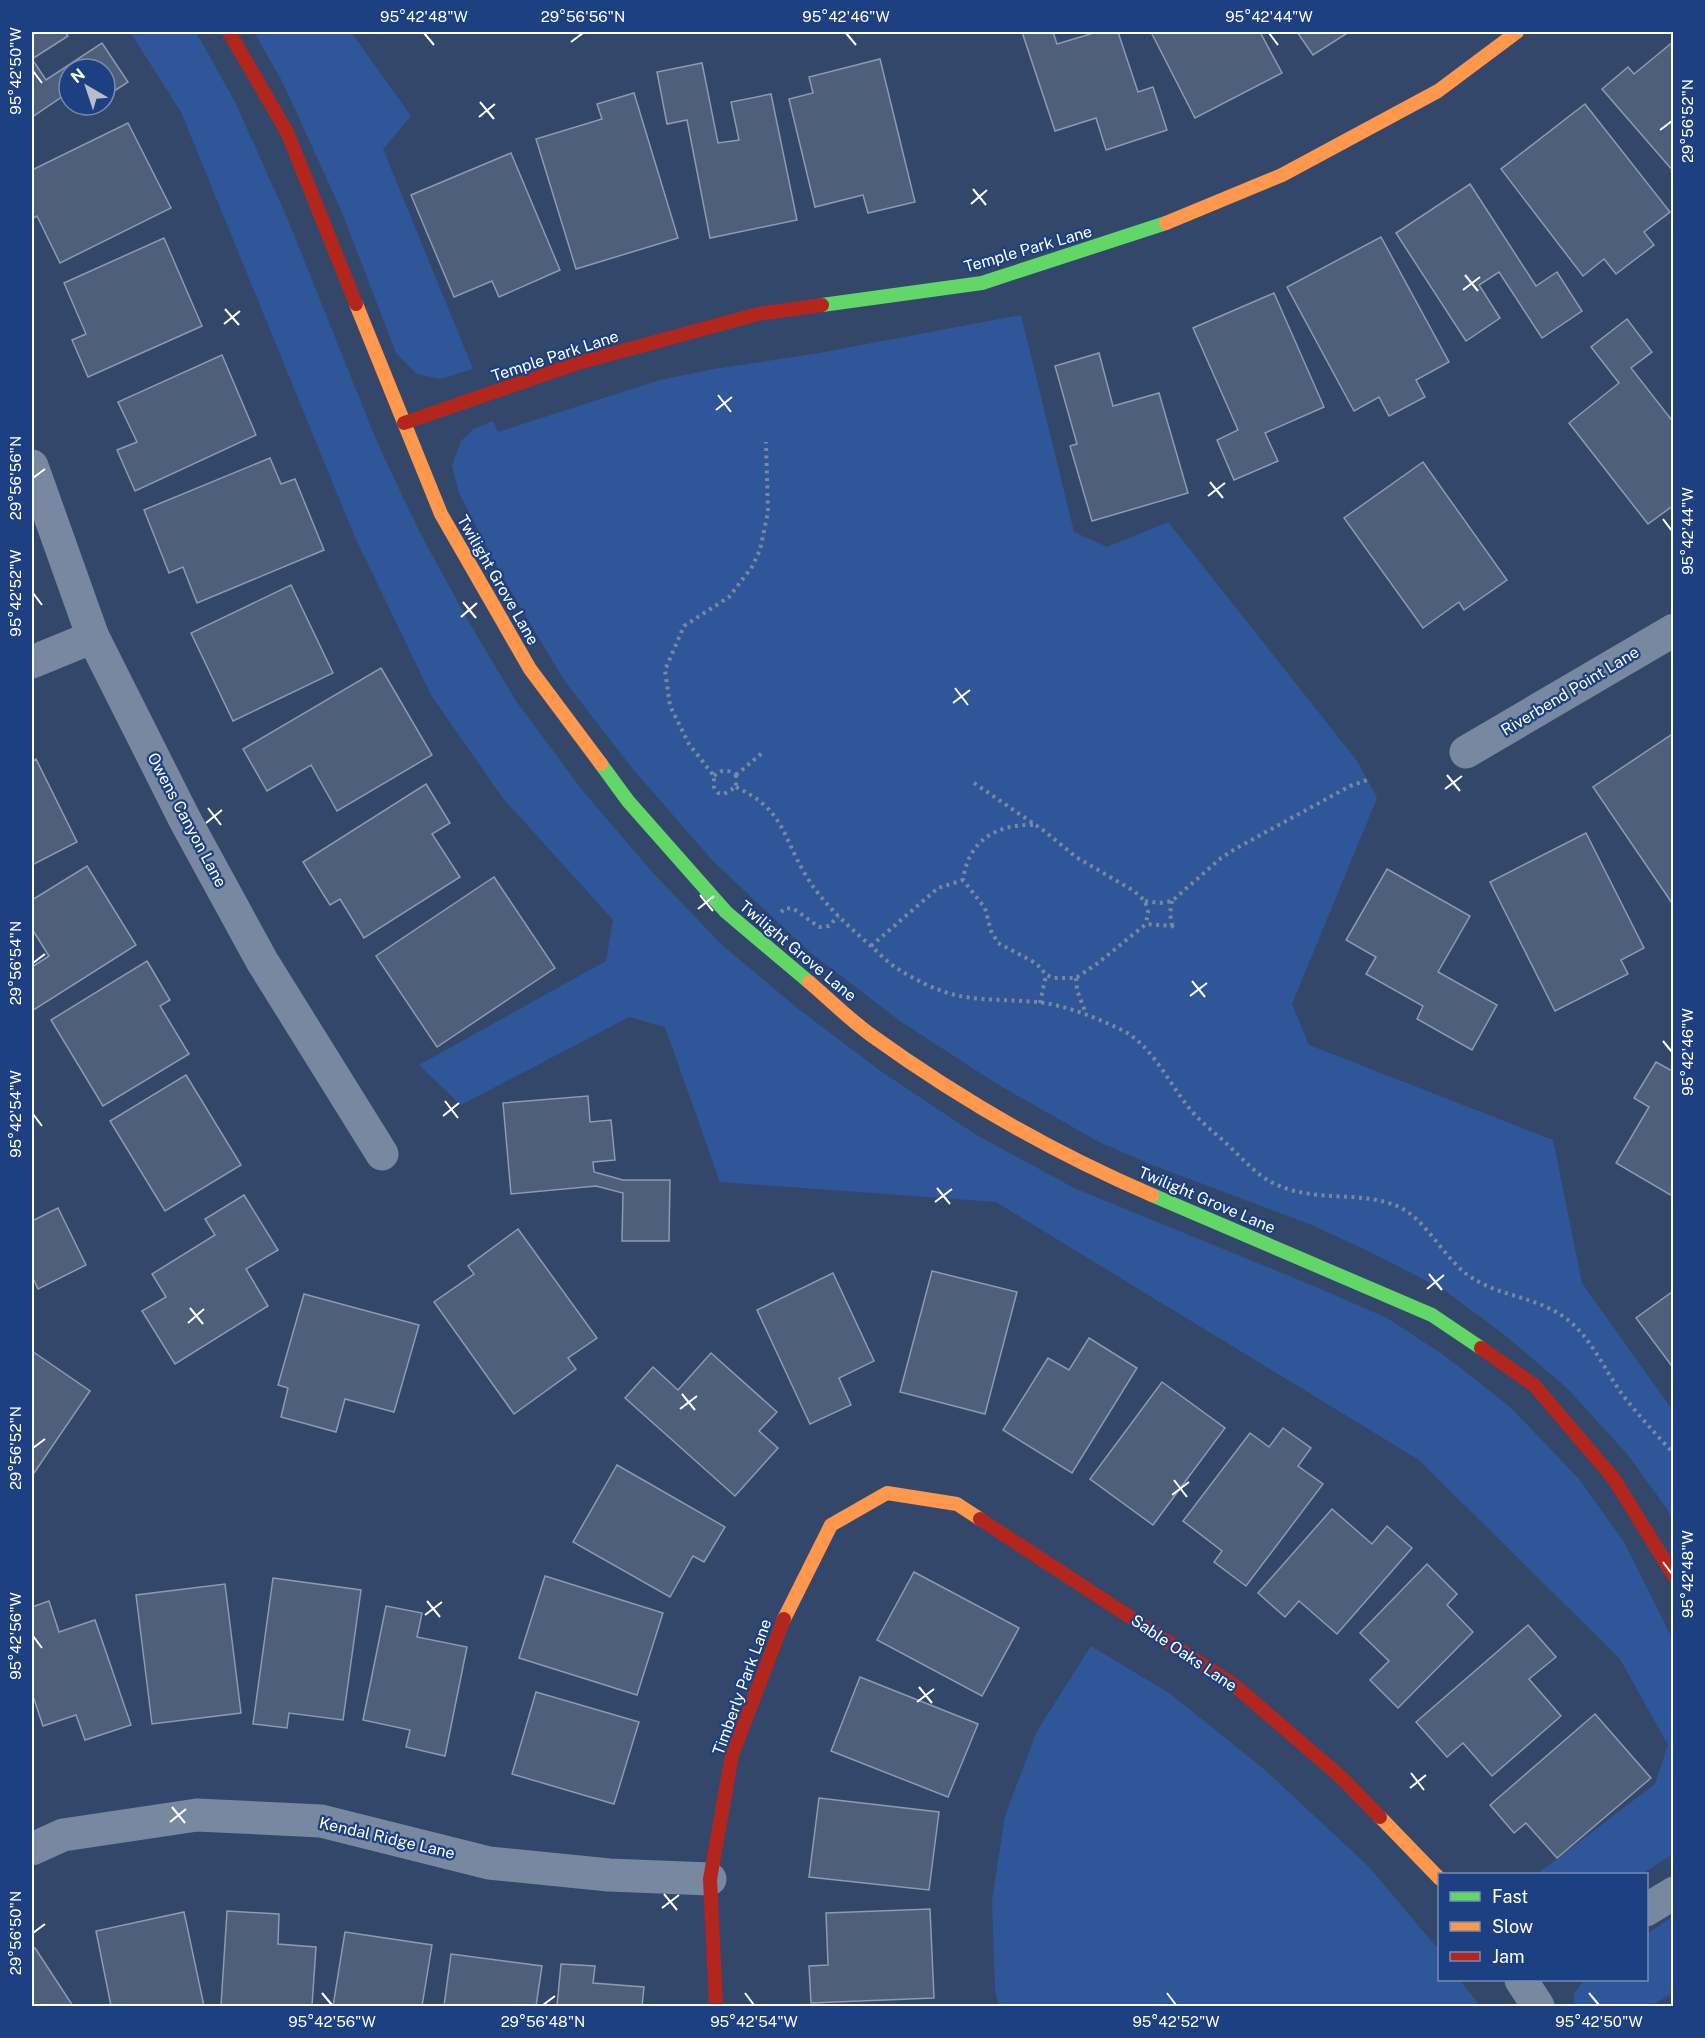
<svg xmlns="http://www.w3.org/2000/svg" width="1705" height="2038" viewBox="0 0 1705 2038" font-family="'Public Sans',sans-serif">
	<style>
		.green { fill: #30569a }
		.building { fill: #4e5f7c; stroke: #8d9ab0; stroke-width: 1.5 }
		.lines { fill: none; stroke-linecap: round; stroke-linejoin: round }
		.path { stroke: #7988a1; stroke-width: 4; stroke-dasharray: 3 4.5; stroke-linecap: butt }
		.street { stroke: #7988a1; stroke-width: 33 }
		.fast { stroke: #63d668; stroke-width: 14 }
		.slow { stroke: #ff974d; stroke-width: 14 }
		.jam { stroke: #b3261e; stroke-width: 14 }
		.ticks { fill: none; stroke: #fff; stroke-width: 2 }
		.labels { text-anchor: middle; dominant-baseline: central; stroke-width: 4.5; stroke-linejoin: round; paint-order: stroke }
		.street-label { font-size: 16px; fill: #fff; stroke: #1c4082 }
		.neatline { fill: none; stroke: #fff; stroke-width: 2 }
		.ticks-label { font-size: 15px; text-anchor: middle; fill: #fff }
	</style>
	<rect width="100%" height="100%" fill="#33476b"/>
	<g class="green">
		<polygon points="130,32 196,32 235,102 288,220 377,442 418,529 467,619 516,701 582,790 654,874 722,945 801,1011 882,1072 975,1134 1074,1188 1309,1284 1387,1318 1445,1356 1510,1407 1579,1479 1624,1542 1673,1640 1673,1854 1642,1874 1537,1874 1655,1784 1668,1745 1620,1659 1419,1460 996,1202 720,1182 665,1027 629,1017 461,1105 419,1065 606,961 613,920 502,797 431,695 354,535 181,112"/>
		<polygon points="254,32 351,32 411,116 383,149 473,369 440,379 417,374 396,353 342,212 282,81"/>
		<polygon points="1021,315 1074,532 1107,547 1168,522 1357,761 1377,798 1292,1004 1309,1045 1553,1140 1582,1283 1673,1411 1673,1521 1667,1509 1628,1455 1567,1388 1506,1336 1444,1290 1374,1254 1312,1225 1155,1166 1099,1142 997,1084 900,1021 811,953 713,861 632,768 564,680 505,581 459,493 452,466 461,441 474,429 493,421 498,432 660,380 714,369 819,353"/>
		<polygon points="1091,1646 1169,1693 1265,1770 1368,1866 1439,1950 1440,1980 1460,1980 1480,2006 999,2006 995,1990 992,1900 1005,1816 1037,1731"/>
		<polygon points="1673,1916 1673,1993 1651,2006 1574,2006 1574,1994 1584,1980 1646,1980 1647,1934"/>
	</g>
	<g class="building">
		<polygon points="32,32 65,32 68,36 32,59 46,80 102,43 128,82 105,97 105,69 69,69 69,92 32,117"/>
		<polygon points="1022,32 1053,32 1057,44 1097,32 1118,32 1138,92 1153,87 1167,130 1106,150 1096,118 1055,131"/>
		<polygon points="1151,32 1260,32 1282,73 1195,118"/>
		<polygon points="1297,32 1349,32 1313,55"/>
		<polygon points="1674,41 1674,172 1602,89 1628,67 1634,74"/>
		<polygon points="880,59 915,202 868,213 863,195 815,207 789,99 813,93 809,77"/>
		<polygon points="702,63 718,143 739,140 731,102 771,94 797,220 710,238 687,120 667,124 657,72"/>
		<polygon points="634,93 678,238 576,269 536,139 602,119 597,104"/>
		<polygon points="1585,104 1670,212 1644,232 1654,245 1616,274 1604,259 1583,276 1501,169"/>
		<polygon points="128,123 171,208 60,263 37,216 32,219 32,170"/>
		<polygon points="511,153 560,270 499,297 492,281 454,297 411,195"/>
		<polygon points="1470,184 1536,286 1557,272 1582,311 1542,338 1499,272 1479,285 1500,318 1466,341 1396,233"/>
		<polygon points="1381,237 1449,362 1416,380 1425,397 1389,416 1379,397 1354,411 1287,287"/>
		<polygon points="164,238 202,326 88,377 72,340 86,334 64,283"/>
		<polygon points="1274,293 1324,407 1265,433 1278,461 1234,480 1217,440 1238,430 1193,328"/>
		<polygon points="1627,319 1652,352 1631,368 1674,423 1674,505 1648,524 1569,423 1619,383 1591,347"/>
		<polygon points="1099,353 1113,406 1159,393 1188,493 1092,521 1070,446 1077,444 1055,366"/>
		<polygon points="222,355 256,435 135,491 117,450 137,442 118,402"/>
		<polygon points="270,458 281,484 295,479 324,550 197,603 183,567 169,573 144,510"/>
		<polygon points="1423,462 1507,580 1464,610 1459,602 1423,628 1344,518"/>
		<polygon points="291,585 333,673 233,721 191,633"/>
		<polygon points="381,668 432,755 337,811 311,765 267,791 243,749"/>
		<polygon points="1674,733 1674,906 1593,787"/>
		<polygon points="36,759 77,842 32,865 32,762"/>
		<polygon points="426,784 450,823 432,834 460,877 364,938 340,899 330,905 303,862"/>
		<polygon points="1586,833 1644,948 1621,960 1628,974 1555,1011 1490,882"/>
		<polygon points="87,866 136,945 32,1011 32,967 49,956 32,929 32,900"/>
		<polygon points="1387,869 1470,916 1438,972 1497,1005 1472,1050 1417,1019 1423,1006 1366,974 1376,957 1346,940"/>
		<polygon points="494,877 555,968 437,1047 376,956"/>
		<polygon points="147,961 170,1000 160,1006 189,1054 103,1106 51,1020"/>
		<polygon points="1656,1062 1674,1072 1674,1197 1616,1163 1649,1107 1634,1098"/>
		<polygon points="186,1075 241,1165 165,1211 110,1121"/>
		<polygon points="588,1096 590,1122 611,1120 615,1160 593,1162 594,1172 623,1180 670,1180 669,1241 622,1241 623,1193 596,1186 511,1194 503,1103"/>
		<polygon points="244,1195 278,1250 246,1269 268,1306 175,1364 142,1311 166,1297 152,1274 215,1235 205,1219"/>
		<polygon points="58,1208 86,1265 38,1289 32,1276 32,1221"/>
		<polygon points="518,1229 597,1338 568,1358 576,1369 514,1414 434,1302 474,1274 468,1266"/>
		<polygon points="932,1271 1017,1292 985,1414 900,1392"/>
		<polygon points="833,1273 874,1361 839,1378 851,1405 810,1424 757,1310"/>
		<polygon points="1672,1292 1674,1295 1674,1369 1636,1318"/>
		<polygon points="304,1294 419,1325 394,1412 345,1399 336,1432 281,1417 288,1388 278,1385"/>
		<polygon points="1089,1338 1137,1368 1072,1473 1003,1430 1048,1358 1069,1370"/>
		<polygon points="32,1351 90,1391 34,1473 32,1471"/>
		<polygon points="711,1353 777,1412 759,1431 778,1448 735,1496 625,1398 653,1367 678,1390"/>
		<polygon points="1162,1382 1225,1428 1153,1525 1090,1479"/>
		<polygon points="1283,1428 1311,1448 1298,1466 1323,1484 1246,1586 1214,1562 1222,1551 1183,1521 1250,1433 1269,1447"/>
		<polygon points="617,1465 725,1527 704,1562 693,1556 670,1597 573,1542"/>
		<polygon points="1332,1509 1372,1544 1387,1526 1412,1548 1337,1634 1299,1601 1285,1617 1258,1593"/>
		<polygon points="1427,1564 1457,1594 1447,1605 1473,1632 1398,1708 1370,1680 1389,1661 1360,1633"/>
		<polygon points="914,1572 1019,1628 982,1696 877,1640"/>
		<polygon points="545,1576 663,1613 637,1695 519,1658"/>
		<polygon points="273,1578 361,1590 343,1720 289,1713 287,1728 253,1724"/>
		<polygon points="225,1584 241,1713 152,1724 136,1595"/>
		<polygon points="49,1601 59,1632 95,1620 131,1725 85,1740 76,1715 43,1726 32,1693 32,1607"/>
		<polygon points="386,1606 422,1613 417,1637 467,1647 445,1756 406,1747 410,1730 363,1720"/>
		<polygon points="1528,1625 1556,1657 1529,1679 1561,1716 1492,1776 1463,1743 1447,1757 1416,1722"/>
		<polygon points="860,1677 978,1724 948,1797 831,1751"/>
		<polygon points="536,1692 639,1722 614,1804 512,1774"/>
		<polygon points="1595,1714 1651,1778 1557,1858 1526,1823 1514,1833 1490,1805"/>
		<polygon points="819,1798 939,1812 929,1890 809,1877"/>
		<polygon points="930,1909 934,1998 811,2003 809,1966 828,1965 826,1913"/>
		<polygon points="227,1911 279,1914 278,1944 316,1947 312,2006 221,2006"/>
		<polygon points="184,1912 204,2006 111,2006 96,1931"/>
		<polygon points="345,1932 432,1945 422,2006 333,2006"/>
		<polygon points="35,1948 73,2006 32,2006 32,1950"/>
		<polygon points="451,1954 542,1966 536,2006 444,2006"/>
		<polygon points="561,1964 595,1966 593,1983 644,1987 642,2006 557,2006"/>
	</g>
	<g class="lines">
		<g class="path">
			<polyline points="736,775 736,787 724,794 718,793 714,787 714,776 689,744 670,706 665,670 684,626 729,597 752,567 760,550 768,512 766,442"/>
			<polyline points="736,775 762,753"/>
			<path d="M714,776c7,-7 14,-7 22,-1"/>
			<polyline points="974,783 1043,830 1076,857 1134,891 1145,901 1148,912 1146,924"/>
			<path d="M736,787c48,23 45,46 69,87 17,29 41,50 66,72 9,8 17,17 27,23 13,8 29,17 44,22 32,12 69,7 102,12 27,4 55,16 80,28 29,16 46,54 66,78 12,15 27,25 40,38 12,11 22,23 36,32 43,27 96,9 135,29 23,11 42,47 64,65 31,24 68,22 99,44 26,18 40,52 58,77 16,21 34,40 52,60"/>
			<path d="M1033,825c-37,-1 -65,16 -70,55l22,28 6,23 7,12 34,18 8,6 6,8 8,3h22l22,-15 48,-39 26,2 3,4"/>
			<polyline points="1145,901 1160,903 1172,901 1221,858 1235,849 1350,786 1370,779"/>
			<polyline points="781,912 786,908 794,909 819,927 829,926 838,916"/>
			<polyline points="1172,926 1170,913 1172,901"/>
			<polyline points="871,946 938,888 963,880"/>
			<polyline points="1076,978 1077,990 1086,1014"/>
			<polyline points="1040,1003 1046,975"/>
		</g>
		<g class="street">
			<polyline points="32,466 93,637 185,820 262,961 382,1154"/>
			<polyline points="32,662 93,637"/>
			<polyline points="1466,752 1674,630"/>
			<polyline points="32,1849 63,1835 197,1815 321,1821 489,1863 609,1875 710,1879"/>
			<polyline points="1646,1910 1674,1893"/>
			<polyline points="1521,1980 1538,2006"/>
		</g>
		<g class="fast">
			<polyline points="822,305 982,283 1166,223"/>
			<polyline points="601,764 628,801 726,912 809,982"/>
			<polyline points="1152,1195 1432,1315 1481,1348"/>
		</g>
		<g class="slow">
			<polyline points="1166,223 1282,175 1438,91 1517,32"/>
			<polyline points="356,304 441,514 530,669 601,764"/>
			<path d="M809,982c20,17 40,37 62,53 86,62 183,118 281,160"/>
			<polyline points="784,1619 831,1525 887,1493 957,1504 980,1519"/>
			<polyline points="1380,1817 1440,1879"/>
		</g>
		<g class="jam">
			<polyline points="229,32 287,132 356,304"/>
			<polyline points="404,423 578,363 758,314 822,305"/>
			<polyline points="1481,1348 1534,1385 1614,1479 1674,1576"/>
			<polyline points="980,1519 1234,1685 1341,1777 1380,1817"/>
			<polyline points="716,2006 710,1879 732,1755 784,1619"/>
		</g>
	</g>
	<path class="ticks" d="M424,33l10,12M846,33l10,12M1269,33l9,12M571,42l12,-9M33,71l9,12M480,102l14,17M479,117l16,-13M1660,130l12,-9M973,189l13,16M971,204l16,-14M1465,275l13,16M1463,290l17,-13M225,309l14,16M224,324l16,-13M718,395l13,17M716,410l16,-13M33,478l12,-9M1210,482l13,16M1208,496l17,-13M1663,519l9,12M33,593l9,12M463,602l13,16M461,617l16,-14M955,688l13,17M953,703l17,-13M1447,775l13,16M1445,789l17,-13M208,808l13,17M206,823l16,-13M700,895l13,16M698,909l16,-13M33,963l12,-9M1192,981l13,16M1190,996l17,-13M1663,1041l9,11M445,1101l13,17M33,1114l9,12M443,1116l16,-13M937,1188l13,16M935,1202l17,-13M1429,1274l13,16M1427,1289l17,-14M190,1308l13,16M188,1323l16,-14M682,1394l13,16M680,1409l17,-13M33,1448l12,-9M1174,1480l13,17M1172,1495l17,-13M1663,1562l9,12M427,1601l13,16M425,1615l17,-13M33,1636l9,12M919,1687l13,16M917,1702l17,-13M1411,1773l13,17M1410,1788l16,-13M172,1807l13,16M170,1822l16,-13M664,1894l13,16M662,1908l17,-13M33,1933l12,-9M322,1993l10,12M745,1993l9,12M1167,1993l9,12M1589,1993l10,12M543,2005l12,-9"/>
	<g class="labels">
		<g class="street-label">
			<text transform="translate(1028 249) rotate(-16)">Temple Park Lane</text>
			<text transform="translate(555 356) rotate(-18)">Temple Park Lane</text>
			<text transform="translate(498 580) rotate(60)">Twilight Grove Lane</text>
			<text transform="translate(1570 691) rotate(-31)">Riverbend Point Lane</text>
			<text transform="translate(187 820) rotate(62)">Owens Canyon Lane</text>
			<text transform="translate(798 951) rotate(40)">Twilight Grove Lane</text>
			<text transform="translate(1207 1200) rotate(23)">Twilight Grove Lane</text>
			<text transform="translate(1184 1653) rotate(34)">Sable Oaks Lane</text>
			<text transform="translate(742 1687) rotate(-70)">Timberly Park Lane</text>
			<text transform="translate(387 1838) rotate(13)">Kendal Ridge Lane</text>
		</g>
	</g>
	<rect width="1705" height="2038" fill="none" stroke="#1c4082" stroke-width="66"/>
	<rect x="1438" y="1873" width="210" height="108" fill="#1c4082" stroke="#778cb4" stroke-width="1.5"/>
	<rect x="1450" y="1892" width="30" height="9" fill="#63d668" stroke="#778cb4" stroke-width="1.5"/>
	<text x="1492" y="1903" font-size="18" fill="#ffffff">Fast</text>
	<rect x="1450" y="1922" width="30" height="9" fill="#ff974d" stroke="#778cb4" stroke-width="1.5"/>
	<text x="1492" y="1933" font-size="18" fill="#ffffff">Slow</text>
	<rect x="1450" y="1952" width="30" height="9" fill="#b3261e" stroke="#778cb4" stroke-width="1.5"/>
	<text x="1492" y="1963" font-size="18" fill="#ffffff">Jam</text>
	<g transform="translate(87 87) rotate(321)"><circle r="28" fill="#1c4082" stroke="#778cb4" stroke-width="1.5"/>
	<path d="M0-4.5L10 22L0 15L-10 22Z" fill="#b8bfcb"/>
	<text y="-9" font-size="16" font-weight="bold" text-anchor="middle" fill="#ffffff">N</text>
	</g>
	<rect x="33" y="33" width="1639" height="1972" class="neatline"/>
	<g class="ticks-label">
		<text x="424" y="22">95°42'48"W</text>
		<text x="583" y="22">29°56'56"N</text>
		<text x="846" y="22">95°42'46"W</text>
		<text x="1269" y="22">95°42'44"W</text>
		<text transform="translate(16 71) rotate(-90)" y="5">95°42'50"W</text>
		<text transform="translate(1688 121) rotate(-90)" y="5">29°56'52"N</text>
		<text transform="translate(16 478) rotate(-90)" y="5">29°56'56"N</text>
		<text transform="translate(1688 531) rotate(-90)" y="5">95°42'44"W</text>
		<text transform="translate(16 593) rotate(-90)" y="5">95°42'52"W</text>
		<text transform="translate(16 963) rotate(-90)" y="5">29°56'54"N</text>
		<text transform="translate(1688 1052) rotate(-90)" y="5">95°42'46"W</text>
		<text transform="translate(16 1114) rotate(-90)" y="5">95°42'54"W</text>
		<text transform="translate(16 1448) rotate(-90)" y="5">29°56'52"N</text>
		<text transform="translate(1688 1574) rotate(-90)" y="5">95°42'48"W</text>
		<text transform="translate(16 1636) rotate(-90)" y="5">95°42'56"W</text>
		<text transform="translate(16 1933) rotate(-90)" y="5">29°56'50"N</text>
		<text x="332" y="2027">95°42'56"W</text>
		<text x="543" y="2027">29°56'48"N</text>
		<text x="754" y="2027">95°42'54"W</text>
		<text x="1176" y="2027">95°42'52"W</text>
		<text x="1599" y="2027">95°42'50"W</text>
	</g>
</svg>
